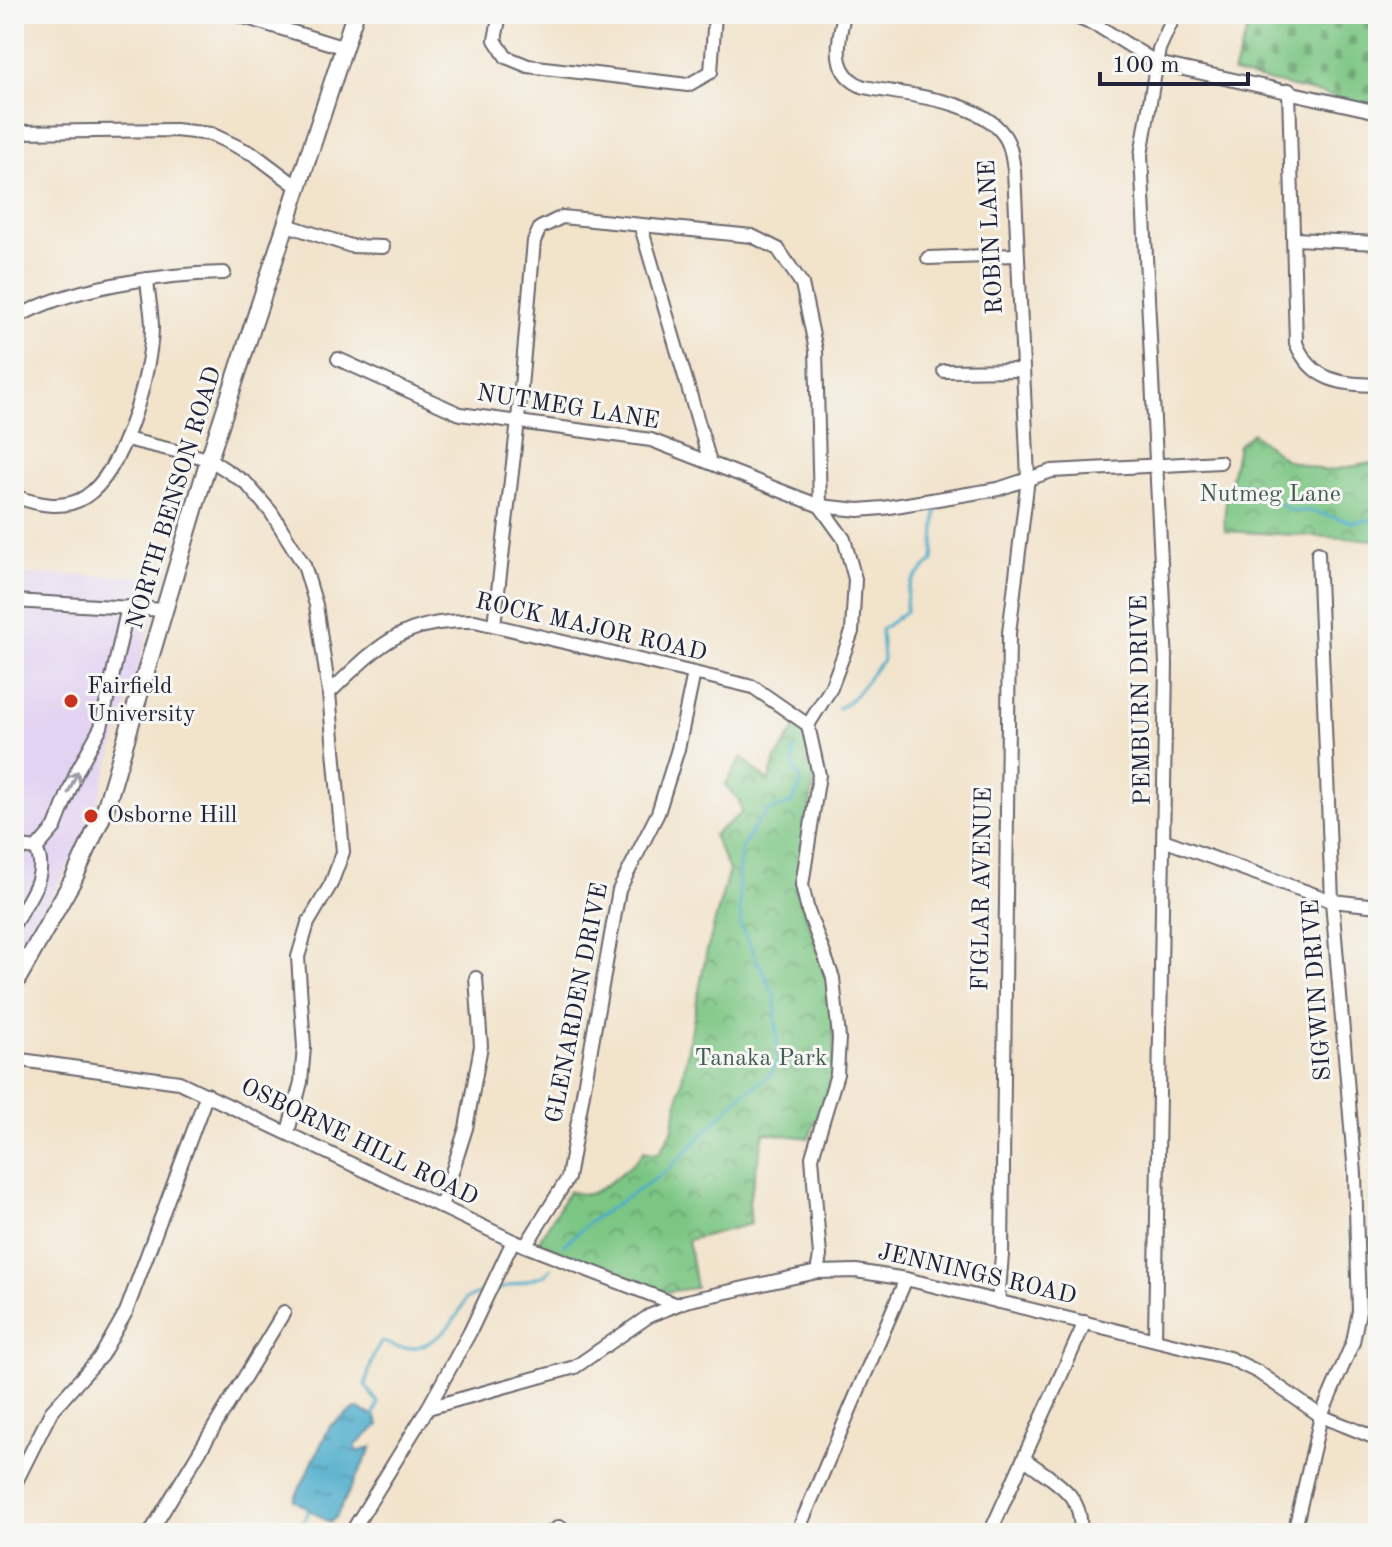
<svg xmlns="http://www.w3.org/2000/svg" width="1392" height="1547" viewBox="0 0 1392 1547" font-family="'Old Standard TT',serif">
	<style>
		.built { fill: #e3d3f2 }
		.cemetery { fill: url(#cemetery-stones); stroke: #4f745f; stroke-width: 2 }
		.park { fill: url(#park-crowns); stroke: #4f745f; stroke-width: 2 }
		.water { fill: url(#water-ripples); stroke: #366782; stroke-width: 2 }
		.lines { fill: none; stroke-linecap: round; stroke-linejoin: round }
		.stream { stroke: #4bacca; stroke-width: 3 }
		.minor-casing { stroke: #6b666d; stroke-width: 16 }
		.major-casing { stroke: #6b666d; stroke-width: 20 }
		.minor { stroke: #fff; stroke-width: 12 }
		.major { stroke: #fff; stroke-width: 16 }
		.oneway { stroke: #9c9ca7 }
		.poi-dot { fill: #c8321e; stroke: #f6f6f2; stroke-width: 3 }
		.labels { text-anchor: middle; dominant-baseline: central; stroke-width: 6; stroke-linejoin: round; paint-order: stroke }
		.street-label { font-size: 24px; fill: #22223b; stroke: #f6f6f2 }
		.park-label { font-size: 24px; fill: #425b54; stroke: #f6f6f2 }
		.poi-label { font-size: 24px; fill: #22223b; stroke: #f6f6f2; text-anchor: start }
	</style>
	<defs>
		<pattern id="cemetery-stones" width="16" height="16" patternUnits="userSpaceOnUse" patternTransform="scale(2)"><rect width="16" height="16" fill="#7cc683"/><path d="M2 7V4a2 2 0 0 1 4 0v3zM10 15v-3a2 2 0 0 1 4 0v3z" fill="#65a06c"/></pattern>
		<pattern id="park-crowns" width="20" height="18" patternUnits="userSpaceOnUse" patternTransform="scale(2)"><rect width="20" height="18" fill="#7cc683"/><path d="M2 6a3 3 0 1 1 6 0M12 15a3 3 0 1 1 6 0" fill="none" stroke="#65a06c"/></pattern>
		<pattern id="water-ripples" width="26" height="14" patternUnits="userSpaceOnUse" patternTransform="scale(2)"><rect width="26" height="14" fill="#4bacca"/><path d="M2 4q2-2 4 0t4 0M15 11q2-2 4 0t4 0" fill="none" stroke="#3e8ca5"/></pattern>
	</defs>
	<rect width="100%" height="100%" fill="#f6f6f2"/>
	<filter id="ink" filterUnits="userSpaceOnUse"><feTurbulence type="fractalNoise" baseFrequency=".0125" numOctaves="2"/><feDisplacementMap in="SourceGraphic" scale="16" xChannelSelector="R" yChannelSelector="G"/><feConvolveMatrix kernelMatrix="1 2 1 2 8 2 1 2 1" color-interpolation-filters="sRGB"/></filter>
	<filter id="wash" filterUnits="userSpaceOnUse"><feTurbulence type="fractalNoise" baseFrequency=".006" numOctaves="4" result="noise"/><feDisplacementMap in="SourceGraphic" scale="32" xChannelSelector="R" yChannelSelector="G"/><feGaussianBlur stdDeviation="1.8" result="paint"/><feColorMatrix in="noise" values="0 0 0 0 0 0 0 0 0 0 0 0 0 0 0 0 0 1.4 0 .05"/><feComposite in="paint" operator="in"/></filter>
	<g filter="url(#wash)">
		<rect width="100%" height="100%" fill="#f2e3cb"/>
		<polygon class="built" points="14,574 165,577 91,824 14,964"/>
		<polygon class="cemetery" points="1253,14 1378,14 1378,107 1233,73"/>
		<g class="park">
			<path d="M1252,433l34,27 40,11 52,-9v78l-153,-9c-3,-29 8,-56 13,-86z"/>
			<path d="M800,720l8,9 7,43 -14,100 -5,18 35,92 3,55 -1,39 -24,62 -45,-5 -15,68 2,23 -63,16 8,48 -32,4 -126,-50 31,-51c6,1 13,4 19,3 13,-2 49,-32 56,-43l14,3 14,-23 34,-177 23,-84 -16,-35 29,-22 -3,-13 -14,-15 17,-28 26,25 8,-23z"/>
		</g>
		<polygon class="water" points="356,1408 375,1416 379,1425 355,1446 358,1452 372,1447 336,1517 330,1523 294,1500 330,1426"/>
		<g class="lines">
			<g class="stream">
				<polyline points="1229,485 1244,484 1292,511 1311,511 1352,522 1378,519"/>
				<path d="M838,708c21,-9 29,-33 45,-48l-2,-30 25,-19c-1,-26 7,-33 27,-50l3,-50"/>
				<polyline points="564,1245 591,1221 667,1171 740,1096 770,1075 778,1060 775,996 741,927 738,876 741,850 755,826 768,811 792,803 802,782 794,768 793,749"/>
				<polyline points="496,1290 545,1275 551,1269"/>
				<path d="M373,1417l5,-14 -13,-18 9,-31 8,-13c38,21 69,-9 84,-42l18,-7"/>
				<polyline points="298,1533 309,1510"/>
			</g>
		</g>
	</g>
	<g filter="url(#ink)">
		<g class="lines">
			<defs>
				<g id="minor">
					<polyline points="234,14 345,48"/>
					<polyline points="500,14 495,40 506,57 528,66 688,85 711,72 715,14"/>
					<path d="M844,14c-6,28 -14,60 20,73 40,8 114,12 139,47 8,10 9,24 11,36l14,308 -19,155 -7,622 -4,47"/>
					<polyline points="1068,14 1098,26 1157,63 1378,112"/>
					<path d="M1289,90l7,253c16,39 45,41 82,42"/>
					<polyline points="14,132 175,130 211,134 255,155 299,188"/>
					<polyline points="287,225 351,246 383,247"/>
					<polyline points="641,227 710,462"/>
					<polyline points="1294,239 1378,243"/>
					<polyline points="928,258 1016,255"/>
					<path d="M14,319c53,-32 148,-45 210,-46"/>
					<polyline points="338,359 460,414 651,440 820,506 859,510 883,508 998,489 1052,471 1220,462"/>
					<polyline points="944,371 1021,370"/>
					<polyline points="126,439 209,459 246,483 271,512 304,565 316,605 329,693 343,852 331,884 308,923 298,957 304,1047 301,1082 288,1132"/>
					<path d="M14,496c22,8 49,15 71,1 39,-25 66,-124 67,-169 0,-16 -4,-33 -5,-49"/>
					<polyline points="14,601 165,610"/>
					<polyline points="494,625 518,421 534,241 540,228 562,217 752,236 778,249 802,284 816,350 820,506 844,539 855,579 852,632 831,688 808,725 819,775 802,885 808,911 833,978 839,1038 837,1074 812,1157 820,1256 817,1272"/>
					<path d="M329,693c50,-48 73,-74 146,-72l278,66 55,38"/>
					<polyline points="1166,841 1332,901 1378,906"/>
					<polyline points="14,846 36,849"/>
					<polyline points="36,849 55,827 77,771 101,727 128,607"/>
					<path d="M14,924c12,-22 36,-49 22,-75"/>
					<polyline points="14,1059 179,1082 513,1241 675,1304"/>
					<polyline points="441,1207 466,1128 481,1046 476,978"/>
					<polyline points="526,1245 568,1178 619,890 658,813 678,749 694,673"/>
					<polyline points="1155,1339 1166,664 1141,155 1159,49 1175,14"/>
					<polyline points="428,1408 470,1332 513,1241"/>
					<path d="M1026,1460c27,21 59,34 54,73"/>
					<polyline points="14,1486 51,1412 101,1356 126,1312 207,1094"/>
					<polyline points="150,1533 284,1312"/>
					<polyline points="351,1533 428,1408 575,1367 649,1316 686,1301 817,1272 856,1271 906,1279 1229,1358 1258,1372 1321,1416 1378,1439"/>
					<polyline points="550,1533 559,1527 570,1533"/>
					<polyline points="797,1533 906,1279"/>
					<polyline points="990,1533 1085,1322"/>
					<polyline points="1294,1533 1321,1416 1353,1342 1359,1311 1355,1174 1332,901 1318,553"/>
				</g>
				<polyline id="major" points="14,985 74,878 105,810 209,459 355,14"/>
			</defs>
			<use href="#minor" class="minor-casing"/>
			<use href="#major" class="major-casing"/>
			<use href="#minor" class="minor"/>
			<use href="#major" class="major"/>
		</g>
		<defs><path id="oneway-shaft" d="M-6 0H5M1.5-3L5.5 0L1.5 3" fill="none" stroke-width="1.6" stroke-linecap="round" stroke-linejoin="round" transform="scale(2)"/></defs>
		<use class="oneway" href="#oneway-shaft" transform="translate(73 782) rotate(-66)"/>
	</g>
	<g class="poi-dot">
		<circle cx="71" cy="701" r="8"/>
		<circle cx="91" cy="816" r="8"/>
	</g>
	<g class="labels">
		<g class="street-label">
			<text transform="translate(992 237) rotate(-93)">ROBIN LANE</text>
			<text transform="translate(568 408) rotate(9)">NUTMEG LANE</text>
			<text transform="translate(175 498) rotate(-73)">NORTH BENSON ROAD</text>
			<text transform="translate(591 628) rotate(13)">ROCK MAJOR ROAD</text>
			<text transform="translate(1142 700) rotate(-91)">PEMBURN DRIVE</text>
			<text transform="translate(983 889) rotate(-89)">FIGLAR AVENUE</text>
			<text transform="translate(1318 990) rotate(-94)">SIGWIN DRIVE</text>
			<text transform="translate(578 1003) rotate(-79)">GLENARDEN DRIVE</text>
			<text transform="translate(359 1143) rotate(26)">OSBORNE HILL ROAD</text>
			<text transform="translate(977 1275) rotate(13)">JENNINGS ROAD</text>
		</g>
		<g class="park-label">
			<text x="1270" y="495">Nutmeg Lane</text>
			<text x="761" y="1059">Tanaka Park</text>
		</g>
		<g class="poi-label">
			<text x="87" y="687">Fairfield<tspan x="87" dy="28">University</tspan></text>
			<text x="107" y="816">Osborne Hill</text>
		</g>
	</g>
	<rect width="1392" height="1547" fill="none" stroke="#f6f6f2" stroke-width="48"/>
	<path d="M1100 72v12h148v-12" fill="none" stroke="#22223b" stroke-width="4"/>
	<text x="1112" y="72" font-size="24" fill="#22223b" stroke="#f6f6f2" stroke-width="6" paint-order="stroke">100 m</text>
</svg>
